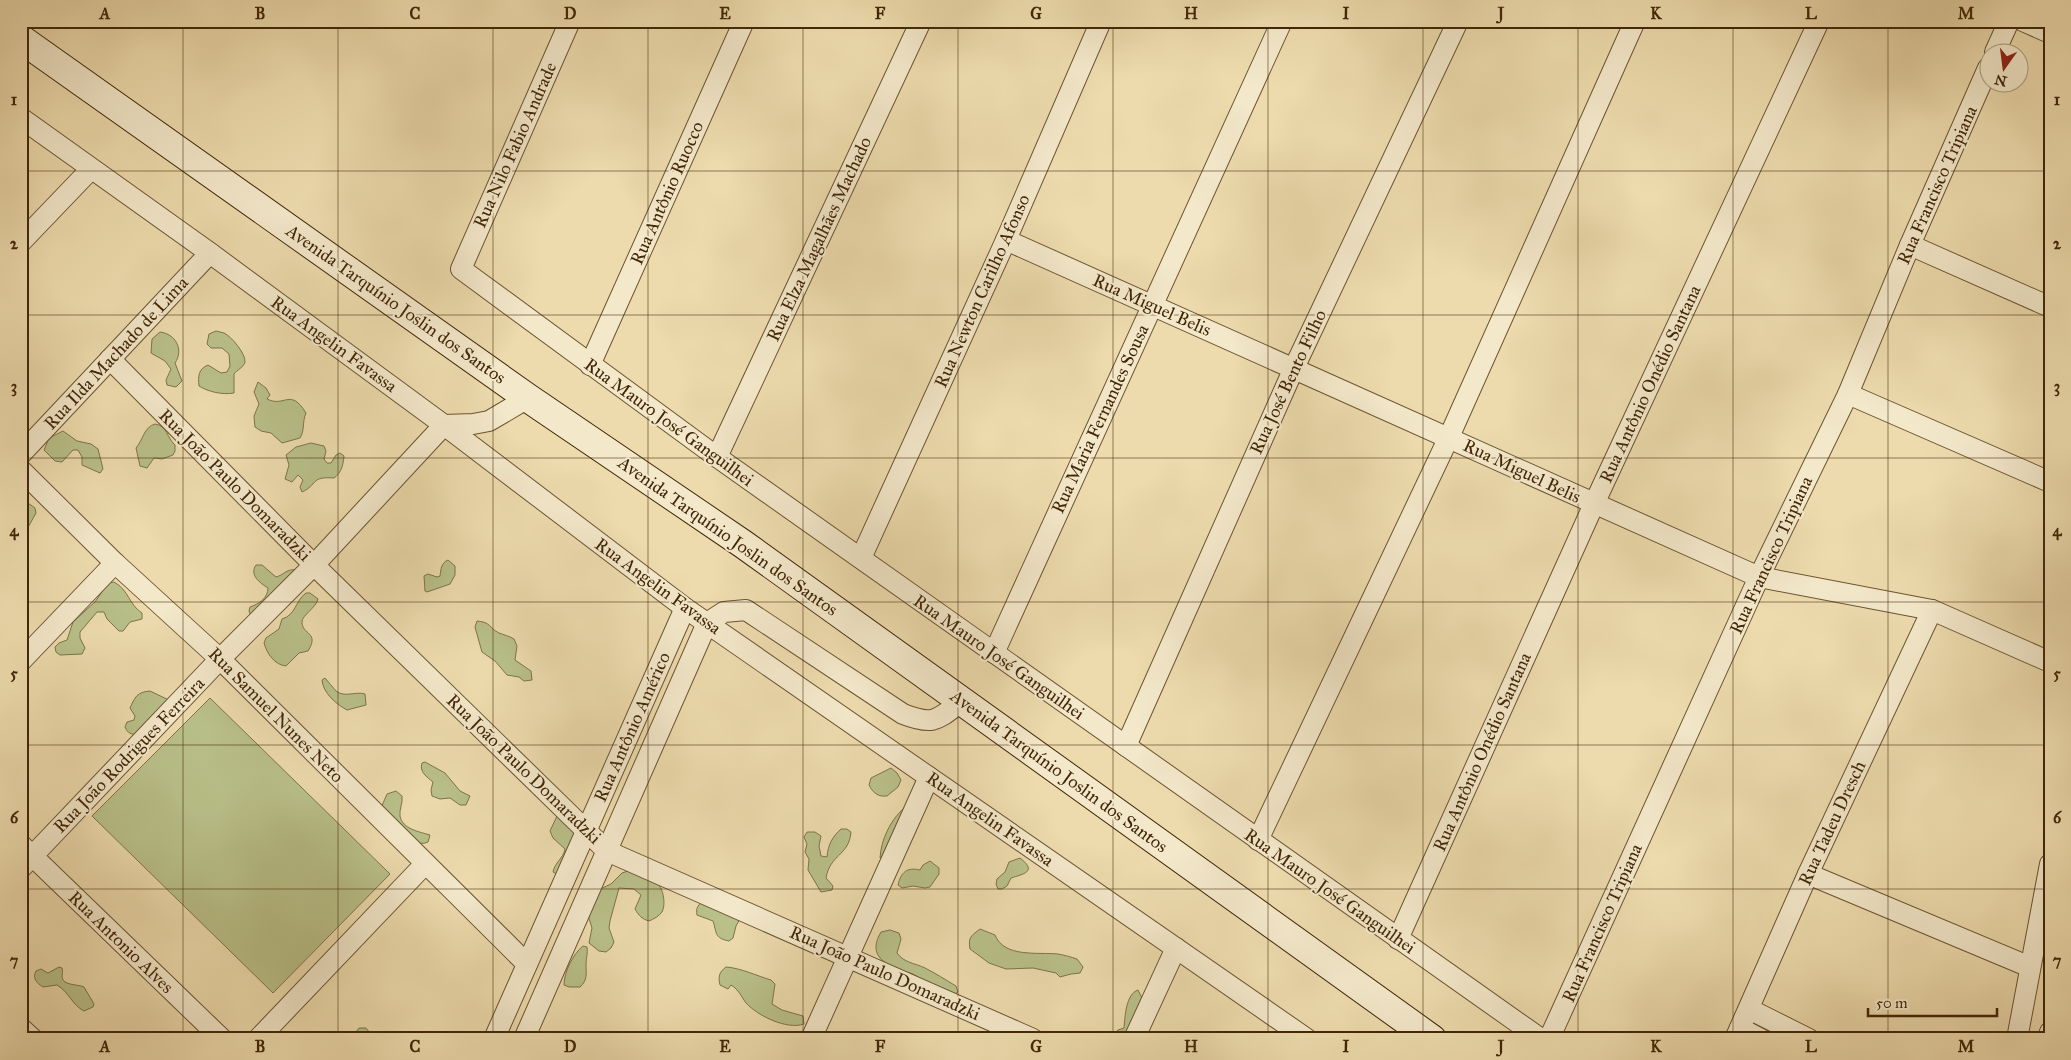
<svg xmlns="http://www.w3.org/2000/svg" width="2071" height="1060" viewBox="0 0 2071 1060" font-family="'IM FELL Great Primer',serif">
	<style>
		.green { fill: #b9c089; stroke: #7d7448 }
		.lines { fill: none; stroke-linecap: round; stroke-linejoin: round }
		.street-casing { stroke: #6c5430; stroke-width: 22 }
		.secondary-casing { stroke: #412707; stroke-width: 30 }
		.street { stroke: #f3e8ca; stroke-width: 20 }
		.secondary { stroke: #f3e8ca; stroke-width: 28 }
		.grid { fill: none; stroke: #412707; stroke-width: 1; stroke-opacity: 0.55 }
		.labels { text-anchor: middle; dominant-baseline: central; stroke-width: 4; stroke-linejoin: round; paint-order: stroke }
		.street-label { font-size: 18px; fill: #412707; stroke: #f3e8ca }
		.neatline { fill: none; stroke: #412707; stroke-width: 2 }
		.grid-label { font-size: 16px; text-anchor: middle; font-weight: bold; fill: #412707 }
	</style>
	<rect width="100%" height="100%" fill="#eddbad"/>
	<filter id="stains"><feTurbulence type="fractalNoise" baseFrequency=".004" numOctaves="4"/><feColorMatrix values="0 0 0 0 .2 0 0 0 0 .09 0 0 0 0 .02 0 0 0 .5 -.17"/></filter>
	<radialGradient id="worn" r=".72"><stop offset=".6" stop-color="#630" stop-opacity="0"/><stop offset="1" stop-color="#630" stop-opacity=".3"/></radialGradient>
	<g class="green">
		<path d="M216,331c3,1 5,1 8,2 7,3 22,21 21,29 -1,5 -8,8 -11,12v19c-12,2 -25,-1 -35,-7 -1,-9 -1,-17 9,-21l13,8 6,-1 3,-6 -1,-12 -7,-6h-11l-4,-4 2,-10z"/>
		<path d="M160,332c16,2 24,18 15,31l7,18 -6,6 -9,-2 -1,-5 5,-11 -6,-8 -14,-8 1,-14z"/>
		<path d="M258,382l8,6 4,7 -3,4c18,9 23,-12 39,14 -4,9 -1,17 -6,25l-18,5 -11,-10 -10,-2 -6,-4 -1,-11 5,-12 -5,-12z"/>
		<path d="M155,424c13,2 11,13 20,21v6l-2,4 -11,4 -8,-1 -7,10 -7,-2 -4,-18c7,-8 8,-21 19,-24z"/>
		<polygon points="63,431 77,441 91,444 98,449 103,469 100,473 82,465 82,457 78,450 73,450 62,462 55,461 44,450 49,438"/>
		<path d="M311,443l13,3 2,5 -2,8 3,4h4l5,-8 4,-2 4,3c-1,9 -2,16 -10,22 -24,-2 -16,7 -32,14l-2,-5 3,-7 -5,-5 -6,7 -7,-3 4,-14 -3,-10 10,-8z"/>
		<polygon points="21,498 35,508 36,513 26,531 23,532"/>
		<path d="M448,560l7,6v9l-5,9 -23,8 -2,-1 -1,-15 4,-2 9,3 3,-1c1,-7 1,-13 8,-16z"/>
		<path d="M256,565h6l14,12c8,-2 11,-9 21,-7l-46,46 -2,-5 1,-4c9,-3 18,-9 18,-19 -8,-5 -19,-13 -12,-23z"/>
		<path d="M114,582c15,8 15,23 28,31v6l-12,3 -7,9h-4l-12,-12 -3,-7h-7l-17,20v6l5,10 -3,6 -22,1 -4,-3 -1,-5 4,-4 8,-3 6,-18 22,-20 13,-19z"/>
		<path d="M306,593h4l8,6c-2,9 -16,16 -16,23 0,13 18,10 6,29l-9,2 -13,13c-11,-1 -19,-12 -22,-23l2,-5 13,-9 3,-10c14,-4 13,-18 24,-26z"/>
		<path d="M477,621c14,1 12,7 22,12 5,2 10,3 15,6l3,7 -2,14 16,11 1,9 -8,1 -5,-4 -12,-2 -12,-14 -13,-9 -7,-25z"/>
		<path d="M325,678c4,4 7,9 11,13 9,7 19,0 29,3l1,11 -19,5c-11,-6 -24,-17 -25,-30z"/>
		<path d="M150,691l21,10 -33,34c-7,-1 -10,-1 -13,-8l2,-5 7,-2 1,-4 -5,-8c5,-11 7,-16 20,-17z"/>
		<polygon points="21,693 25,696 24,702 27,707 28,715 21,722"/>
		<polygon points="210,698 390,874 273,993 92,816"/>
		<path d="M425,762l20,11 15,18 10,5 -4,9h-6l-10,-7 -10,1 -8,-3 -1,-6 2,-8c-6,-5 -14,-10 -11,-19z"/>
		<path d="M891,768l6,5 4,7 -3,7 -11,9c-9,1 -14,-3 -18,-11l2,-7z"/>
		<path d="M396,791l6,5c1,7 -3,14 -2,20 2,13 20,16 30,19l-2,7c-16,8 -36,-22 -47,-34l6,-14z"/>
		<path d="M903,809l6,1 -23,47 -6,1c1,-18 10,-37 23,-49z"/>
		<path d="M557,816l21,9 -18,51 -7,-4c2,-10 10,-13 12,-23l-12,-11 -3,-7z"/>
		<path d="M841,829h6l4,3c-2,24 -21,22 -25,46l7,8 -1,4 -11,2 -13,-22 1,-11 -4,-7 2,-8 -3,-7 3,-5h8l6,4 -2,10 2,10 6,1c1,-12 5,-20 14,-28z"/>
		<path d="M1020,858c18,14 3,16 -9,20l-4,8 -5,3h-4l-2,-5 1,-5 8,-7 4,-10z"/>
		<path d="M930,861l9,7v6l-9,13 -5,1 -12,-2 -11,2 -4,-3c3,-13 9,-18 22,-15l3,-5z"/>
		<path d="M628,871c9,4 16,4 23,7 11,4 16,24 11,34 -3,4 -8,7 -13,9 -7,-2 -10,-5 -14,-12l6,-14 -7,-6 -15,-1 -9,33 -1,7 5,14 -3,6 -5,4 -7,-1 -10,-8 3,-15 -6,-19 12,-19 13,-6 11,-11z"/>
		<path d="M702,902l39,15 -5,9 -3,12 -4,3c-15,-3 -12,-8 -16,-20l-16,-6c-1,-6 0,-9 5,-13z"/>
		<path d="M980,929l15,6c9,23 43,17 63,19 6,1 13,3 19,5l6,8 -3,6 -9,1 -11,3 -4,-4 -23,-5 -27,1 -17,-6 -19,-14c-2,-12 1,-13 10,-20z"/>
		<path d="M890,930l9,3 2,6 -4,14c7,10 18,10 28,15 10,5 21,12 31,18l2,6 -3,2c-8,-3 -17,-6 -25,-10 -6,-3 -11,-7 -17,-10 -4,-2 -7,-1 -11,-3 -20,-8 -34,-17 -21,-39z"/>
		<path d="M583,946l4,1c1,6 -1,11 -1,17 0,9 2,16 -6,23h-11l-5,-2c0,-13 9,-31 19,-39z"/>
		<path d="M59,967l3,1c1,3 0,6 0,9 1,9 16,7 22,10l10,17 -1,3 -9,4c-12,-6 -15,-19 -27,-26l-14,2c-6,-4 -11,-8 -7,-16l5,-2 7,4z"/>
		<path d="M726,967c15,1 31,9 45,13l4,4 -3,20 10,6 21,6 1,8c-17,6 -46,-8 -58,-21 -5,-7 -7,-13 -15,-18l-3,4 -8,-4c-2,-8 -1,-13 6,-18z"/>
		<path d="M1138,990l5,10 -12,39h-20l7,-9 6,-2c1,-12 2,-34 14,-38z"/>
		<polygon points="359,1028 366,1028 370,1033 370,1039 357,1039 356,1032"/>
	</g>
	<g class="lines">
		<defs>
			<g id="street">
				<polyline points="570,21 461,269 717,457 1541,1039"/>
				<polyline points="2023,21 2050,33"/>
				<polyline points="1995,52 2009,21"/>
				<polyline points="21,118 210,253 444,425 685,608 1307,1039"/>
				<polyline points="1006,240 1759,577 1932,610 2050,662"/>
				<polyline points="21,242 91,169"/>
				<polyline points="1910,245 2050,307"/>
				<polyline points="110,359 314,565 607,851 1033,1039"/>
				<polyline points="590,365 744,21"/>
				<polyline points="1848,394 2050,482"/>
				<polyline points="21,454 210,253"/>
				<polyline points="717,457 921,21"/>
				<polyline points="21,470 115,563 220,659 527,964"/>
				<polyline points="861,558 1006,240 1101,21"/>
				<polyline points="994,653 1282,21"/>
				<polyline points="21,661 115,563"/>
				<polyline points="1126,746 1294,368 1458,21"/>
				<polyline points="1258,840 1449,437 1635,21"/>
				<polyline points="21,845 222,1039"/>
				<polyline points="21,868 220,659 314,565 444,425 473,424 489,421 528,398"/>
				<polyline points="1808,874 2030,967"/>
				<polyline points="1398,939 1594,504 1819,21"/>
				<polyline points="1749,1009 1809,1039"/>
				<polyline points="21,1028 33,1039"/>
				<polyline points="1740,1028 1761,1039"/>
				<polyline points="258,1039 425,864"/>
				<polyline points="494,1039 685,608"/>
				<path d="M524,1039l183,-416 17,-11 22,-2 157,104c31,12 34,6 59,-13"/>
				<polyline points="811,1039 929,777"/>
				<polyline points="1134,1039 1176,948"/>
				<polyline points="1549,1039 1759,577 1848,394 1910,245 1988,68"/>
				<polyline points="1735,1039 1808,874 1932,610"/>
				<polyline points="2017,1039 2050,864"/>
				<polyline points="2048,1039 2050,1032"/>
			</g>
			<polyline id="secondary" points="21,39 528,398 743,544 1432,1039"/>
		</defs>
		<use href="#street" class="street-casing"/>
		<use href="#secondary" class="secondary-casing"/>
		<use href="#street" class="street"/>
		<use href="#secondary" class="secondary"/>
	</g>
	<path class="grid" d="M183,21v1018M338,21v1018M493,21v1018M648,21v1018M803,21v1018M958,21v1018M1113,21v1018M1268,21v1018M1423,21v1018M1578,21v1018M1733,21v1018M1888,21v1018M21,171h2029M21,315h2029M21,458h2029M21,602h2029M21,745h2029M21,889h2029"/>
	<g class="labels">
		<g class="street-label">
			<text transform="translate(515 145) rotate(-66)">Rua Nilo Fabio Andrade</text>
			<text transform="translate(1937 185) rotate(-66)">Rua Francisco Tripiana</text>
			<text transform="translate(667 193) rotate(-66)">Rua Antônio Ruocco</text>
			<text transform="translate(819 239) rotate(-65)">Rua Elza Magalhães Machado</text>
			<text transform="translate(982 291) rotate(-66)">Rua Newton Carilho Afonso</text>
			<text transform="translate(396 304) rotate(35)">Avenida Tarquínio Joslin dos Santos</text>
			<text transform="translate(1152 305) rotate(24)">Rua Miguel Belis</text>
			<text transform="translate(334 344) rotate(36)">Rua Angelin Favassa</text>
			<text transform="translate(116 353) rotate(-47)">Rua Ilda Machado de Lima</text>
			<text transform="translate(1288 382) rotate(-65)">Rua José Bento Filho</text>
			<text transform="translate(1650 384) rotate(-65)">Rua Antônio Onédio Santana</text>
			<text transform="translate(1100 419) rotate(-65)">Rua Maria Fernandes Sousa</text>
			<text transform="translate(669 422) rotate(36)">Rua Mauro José Ganguilhei</text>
			<text transform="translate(1522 471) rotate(25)">Rua Miguel Belis</text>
			<text transform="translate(235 485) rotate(45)">Rua João Paulo Domaradzki</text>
			<text transform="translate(728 536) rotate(35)">Avenida Tarquínio Joslin dos Santos</text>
			<text transform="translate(1771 555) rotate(-65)">Rua Francisco Tripiana</text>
			<text transform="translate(658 586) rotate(36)">Rua Angelin Favassa</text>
			<text transform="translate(999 657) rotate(35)">Rua Mauro José Ganguilhei</text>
			<text transform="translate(276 715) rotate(45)">Rua Samuel Nunes Neto</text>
			<text transform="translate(632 727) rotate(-66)">Rua Antônio Américo</text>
			<text transform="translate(1482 752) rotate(-66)">Rua Antônio Onédio Santana</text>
			<text transform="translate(129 755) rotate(-46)">Rua João Rodrigues Ferreira</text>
			<text transform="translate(524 769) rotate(44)">Rua João Paulo Domaradzki</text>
			<text transform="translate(1059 771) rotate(36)">Avenida Tarquínio Joslin dos Santos</text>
			<text transform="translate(990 819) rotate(35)">Rua Angelin Favassa</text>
			<text transform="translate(1832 823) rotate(-65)">Rua Tadeu Dresch</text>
			<text transform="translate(1330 891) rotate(35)">Rua Mauro José Ganguilhei</text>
			<text transform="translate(1602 923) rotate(-66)">Rua Francisco Tripiana</text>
			<text transform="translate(121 942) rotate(44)">Rua Antonio Alves</text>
			<text transform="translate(885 973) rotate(24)">Rua João Paulo Domaradzki</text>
		</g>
	</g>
	<rect width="2071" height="1060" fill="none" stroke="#eddbad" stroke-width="55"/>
	<g transform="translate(2004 68) rotate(194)"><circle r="24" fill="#f3e8ca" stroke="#ac9b7c"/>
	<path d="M0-4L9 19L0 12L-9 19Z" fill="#8f2418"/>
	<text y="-8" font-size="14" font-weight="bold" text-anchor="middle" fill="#412707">N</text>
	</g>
	<path d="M1868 1008v8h129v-8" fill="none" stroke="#412707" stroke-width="2.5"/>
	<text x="1876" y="1008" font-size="15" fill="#412707" stroke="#f3e8ca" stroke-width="4" paint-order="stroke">50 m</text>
	<rect x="28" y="28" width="2016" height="1004" class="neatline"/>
	<g class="grid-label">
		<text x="105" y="19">A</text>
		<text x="260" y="19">B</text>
		<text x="415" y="19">C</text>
		<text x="570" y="19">D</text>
		<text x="725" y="19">E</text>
		<text x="880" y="19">F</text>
		<text x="1036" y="19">G</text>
		<text x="1191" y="19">H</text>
		<text x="1346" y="19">I</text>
		<text x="1501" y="19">J</text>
		<text x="1656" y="19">K</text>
		<text x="1811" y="19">L</text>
		<text x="1966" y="19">M</text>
		<text x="14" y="105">1</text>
		<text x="2057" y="105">1</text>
		<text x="14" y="249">2</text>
		<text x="2057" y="249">2</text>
		<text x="14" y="392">3</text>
		<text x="2057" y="392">3</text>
		<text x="14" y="536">4</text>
		<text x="2057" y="536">4</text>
		<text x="14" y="679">5</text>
		<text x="2057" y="679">5</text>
		<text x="14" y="823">6</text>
		<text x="2057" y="823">6</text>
		<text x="14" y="966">7</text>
		<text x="2057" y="966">7</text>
		<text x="105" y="1052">A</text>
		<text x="260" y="1052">B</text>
		<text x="415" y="1052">C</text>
		<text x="570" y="1052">D</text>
		<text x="725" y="1052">E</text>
		<text x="880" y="1052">F</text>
		<text x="1036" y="1052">G</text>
		<text x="1191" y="1052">H</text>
		<text x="1346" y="1052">I</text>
		<text x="1501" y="1052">J</text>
		<text x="1656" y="1052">K</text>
		<text x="1811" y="1052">L</text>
		<text x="1966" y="1052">M</text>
	</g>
	<rect width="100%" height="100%" filter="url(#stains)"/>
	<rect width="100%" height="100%" fill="url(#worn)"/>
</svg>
